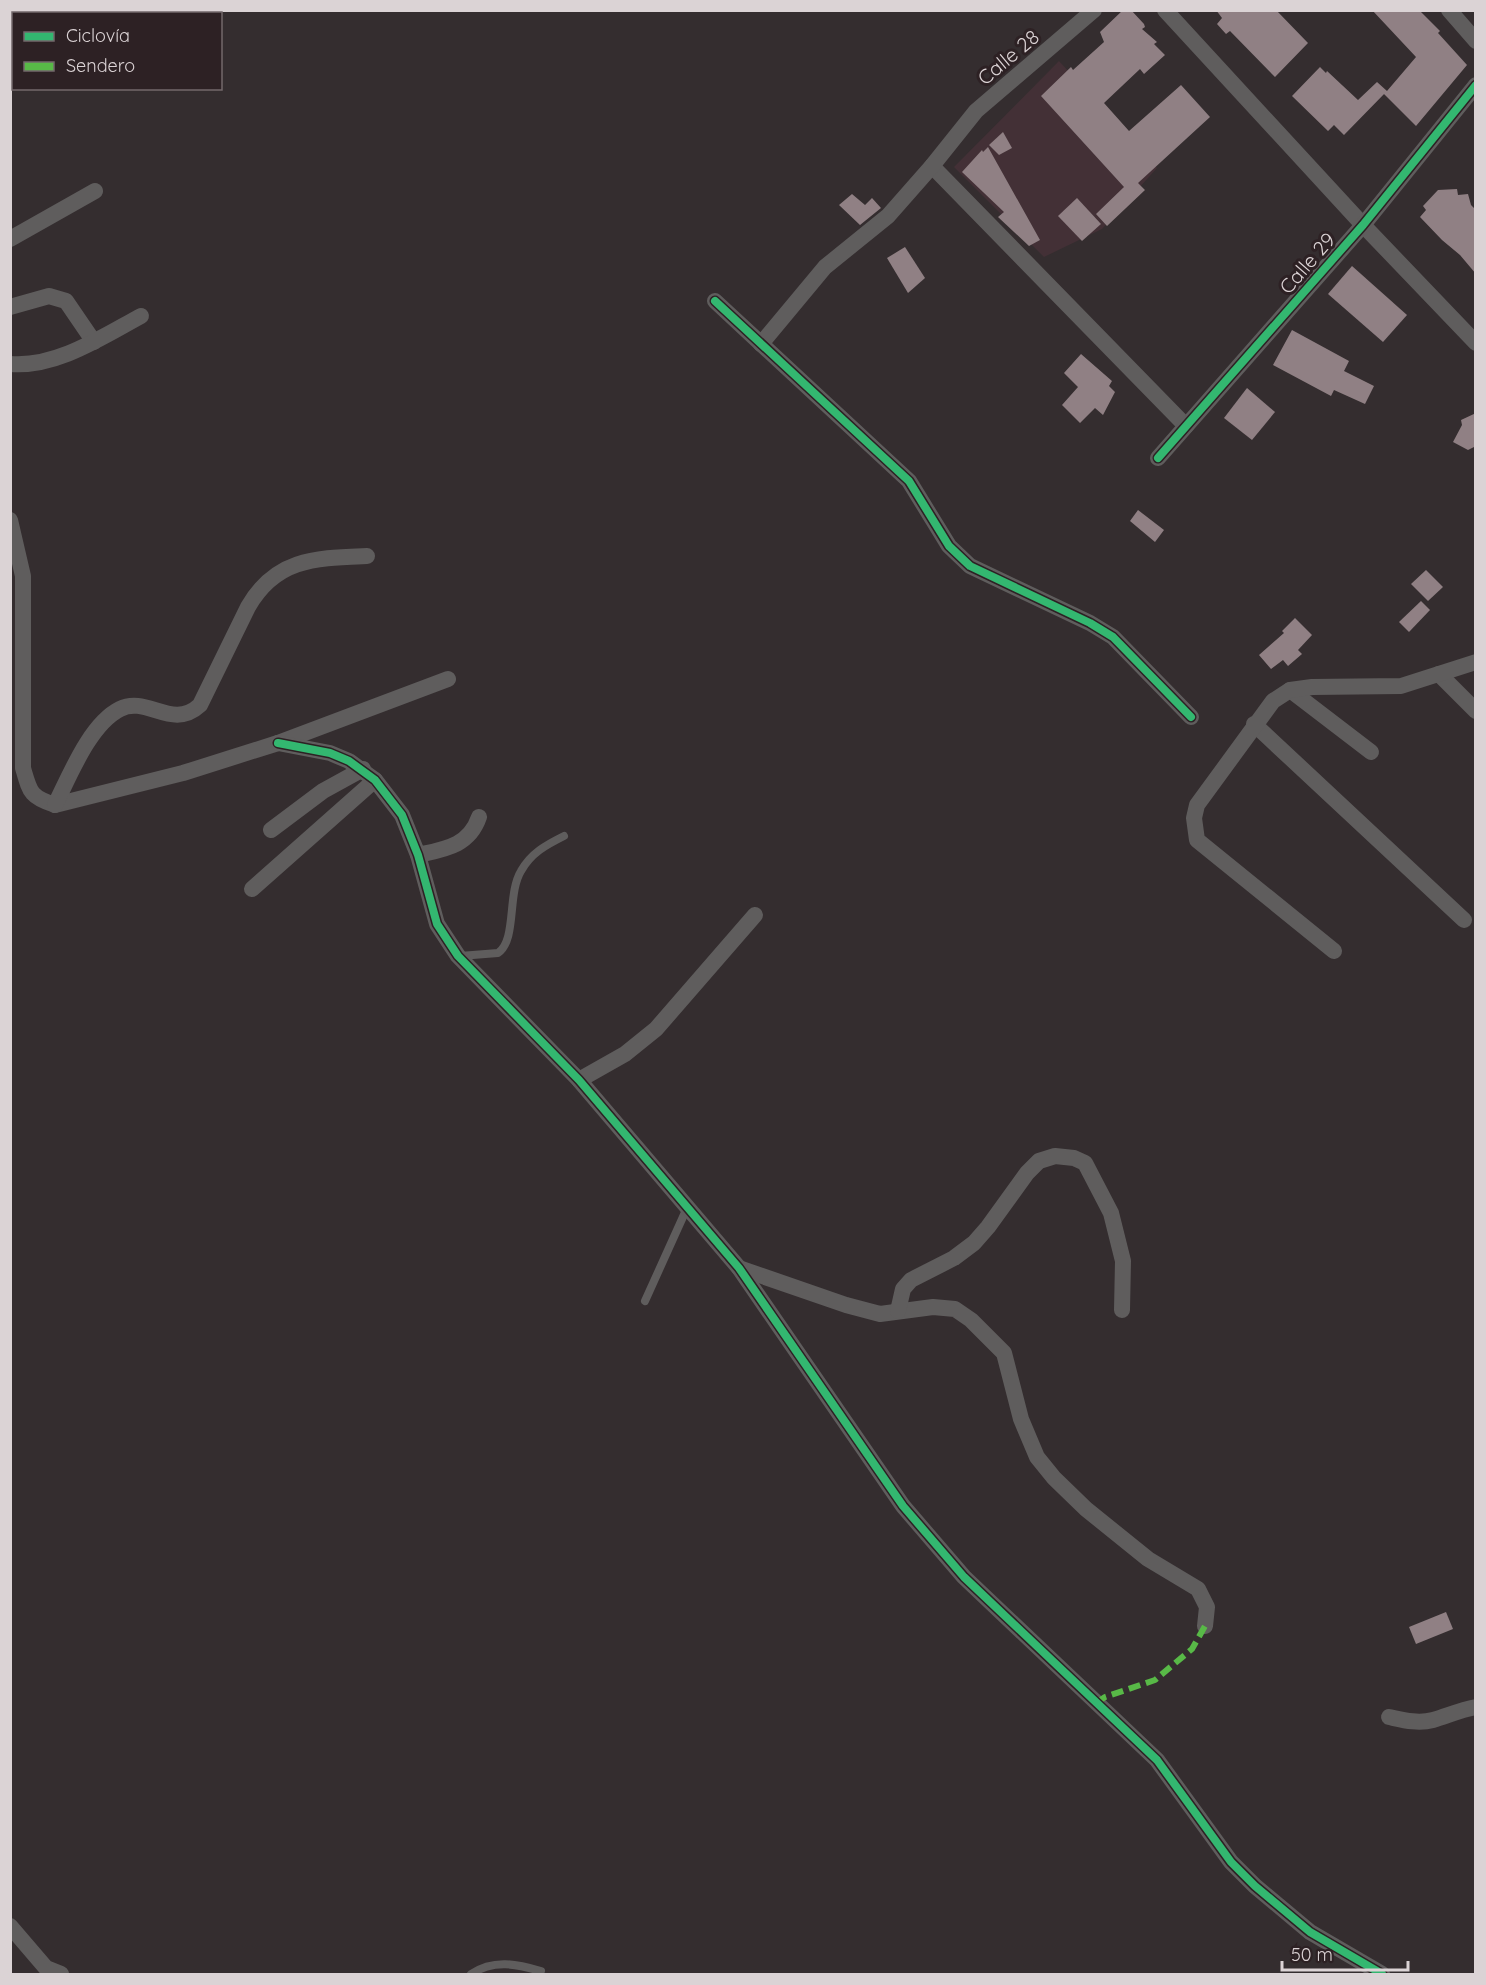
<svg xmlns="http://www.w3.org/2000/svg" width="1486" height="1985" viewBox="0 0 1486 1985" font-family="Quicksand,sans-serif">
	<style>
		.built { fill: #433036 }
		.building { fill: #908084 }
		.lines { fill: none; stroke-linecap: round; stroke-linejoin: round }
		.service { stroke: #5f5d5d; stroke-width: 8 }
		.minor { stroke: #5f5d5d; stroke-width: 16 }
		.quiet { stroke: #58b947; stroke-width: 6; stroke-dasharray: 12 6; stroke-linecap: butt }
		.cycleway-casing { stroke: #2d2124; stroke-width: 11 }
		.cycleway { stroke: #33b770; stroke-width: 8 }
		.labels { text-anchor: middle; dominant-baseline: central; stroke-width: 6; stroke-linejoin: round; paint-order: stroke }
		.street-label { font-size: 20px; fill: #dbd3d5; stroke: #2d2124 }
	</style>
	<rect width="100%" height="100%" fill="#342d2f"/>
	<polygon class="built" points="1059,61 1157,168 1102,229 1044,257 954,167"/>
	<g class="building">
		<polygon points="1123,10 1131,10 1144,24 1145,27 1142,29 1157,42 1154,44 1165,55 1144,74 1140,69 1104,103 1129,131 1181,85 1210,117 1138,183 1145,190 1107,226 1096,214 1124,187 1041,96 1071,67 1073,70 1104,42 1100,32"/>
		<polygon points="1216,10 1276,10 1308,43 1275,77 1230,31 1226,34 1217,24 1222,18"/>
		<polygon points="1372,10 1419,10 1440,31 1438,33 1467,65 1416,126 1384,94 1386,92 1344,135 1334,125 1328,131 1292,96 1320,67 1326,73 1327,71 1358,100 1377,82 1387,91 1416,57"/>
		<polygon points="1003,132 1012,148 999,155 989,145"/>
		<polygon points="988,147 1040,240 1029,246 998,217 1004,212 962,172 982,150 983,152"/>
		<polygon points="1457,189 1458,195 1468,194 1471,205 1476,210 1476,274 1460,255 1442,240 1420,217 1426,210 1423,206 1438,190"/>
		<polygon points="852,194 865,205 872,198 881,208 860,225 839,205"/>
		<polygon points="1077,198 1101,224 1082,241 1058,216"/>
		<polygon points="905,247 925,278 908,293 887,258"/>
		<polygon points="1352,266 1407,315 1383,342 1328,294"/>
		<polygon points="1292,330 1349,361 1344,371 1374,386 1365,404 1334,390 1331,396 1273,365"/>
		<polygon points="1081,354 1112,381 1109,386 1115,392 1103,415 1095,408 1080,423 1062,405 1078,387 1064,373"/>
		<polygon points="1247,388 1275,412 1252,440 1224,418"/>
		<polygon points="1476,413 1476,446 1468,450 1453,442 1462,425 1461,420"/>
		<polygon points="1138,510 1164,530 1155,542 1130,521"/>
		<polygon points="1426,570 1443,587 1428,601 1411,584"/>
		<polygon points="1421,601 1430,610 1409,632 1399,622"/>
		<polygon points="1295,618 1312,635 1298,650 1302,654 1288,666 1283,660 1271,669 1259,655 1284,633 1282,631"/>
		<polygon points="1446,1612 1453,1629 1416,1644 1409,1627"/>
	</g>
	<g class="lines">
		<g class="service">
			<path d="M460,956l38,-3c19,-13 9,-59 23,-82 10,-18 25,-26 43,-35"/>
			<polyline points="645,1301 687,1208"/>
			<path d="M471,1974c23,-15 45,-10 70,-3"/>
		</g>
		<g class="minor">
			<polyline points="1165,10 1363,225 1476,343"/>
			<polyline points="1449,10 1476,41"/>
			<polyline points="10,43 14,41"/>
			<polyline points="932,166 1186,426"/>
			<polyline points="10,239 95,191"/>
			<polyline points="715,301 909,481 949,546 970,566 1090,623 1113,637 1191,717"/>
			<polyline points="10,307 49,296 66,301 94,342"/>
			<polyline points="761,344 825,267 888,216 932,166 976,111 1094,10"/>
			<path d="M10,364c46,4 92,-27 131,-48"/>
			<polyline points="1158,458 1363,225 1476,85"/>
			<path d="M10,520l13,56v192c7,24 7,29 32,37l128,-32 95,-30 170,-64"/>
			<polyline points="1439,674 1476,711"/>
			<polyline points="1290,690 1371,752"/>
			<polyline points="1254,724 1464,920"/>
			<polyline points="278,743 330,753 349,761 375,780 402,815 418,855 437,924 458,956 579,1080 739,1268 903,1506 964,1577 1157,1760 1231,1862 1255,1886 1310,1932 1382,1974"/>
			<path d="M55,805c15,-30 35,-81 65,-96 27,-14 52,22 80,-4l48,-98c28,-49 68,-49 119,-51"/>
			<polyline points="271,830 323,791 363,769"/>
			<path d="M418,855c27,-6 51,-9 61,-38"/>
			<polyline points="252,889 375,780"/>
			<polyline points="1334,951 1197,840 1194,818 1197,805 1273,701 1290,690 1312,687 1401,686 1476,662"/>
			<polyline points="579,1080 625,1054 656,1029 755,915"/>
			<polyline points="739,1268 846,1305 880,1314 933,1307 955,1309 971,1320 1004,1353 1021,1419 1037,1457 1054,1478 1086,1509 1148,1559 1198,1589 1207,1607 1205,1626"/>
			<polyline points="898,1311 903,1289 911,1280 954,1258 974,1243 988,1227 1027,1173 1039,1161 1055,1156 1074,1158 1085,1163 1111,1213 1123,1261 1122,1310"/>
			<path d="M1389,1717c14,3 29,7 44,3 14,-4 27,-10 43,-13"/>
			<polyline points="10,1926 46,1968 61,1974"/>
		</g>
		<polyline class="quiet" points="1096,1703 1105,1697 1155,1680 1192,1649 1205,1626"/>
		<defs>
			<g id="cycleway">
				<polyline points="715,301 909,481 949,546 970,566 1090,623 1113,637 1191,717"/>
				<polyline points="1158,458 1363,225 1476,85"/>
				<polyline points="278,743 330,753 349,761 375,780 402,815 418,855 437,924 458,956 579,1080 739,1268 903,1506 964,1577 1157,1760 1231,1862 1255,1886 1310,1932 1382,1974"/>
			</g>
		</defs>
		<use href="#cycleway" class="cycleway-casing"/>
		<use href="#cycleway" class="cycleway"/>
	</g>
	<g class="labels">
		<g class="street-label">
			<text transform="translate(1008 57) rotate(-40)">Calle 28</text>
			<text transform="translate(1307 263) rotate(-49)">Calle 29</text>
		</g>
	</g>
	<rect width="1486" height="1985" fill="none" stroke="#dbd3d5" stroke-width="24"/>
	<rect x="12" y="12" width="210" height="78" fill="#2d2124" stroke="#73686b" stroke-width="1.5"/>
	<rect x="24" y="32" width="30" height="9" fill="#33b770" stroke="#73686b" stroke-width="1.5"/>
	<text x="66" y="42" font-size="18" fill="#dbd3d5">Ciclovía</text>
	<rect x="24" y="62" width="30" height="9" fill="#58b947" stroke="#73686b" stroke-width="1.5"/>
	<text x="66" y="72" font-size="18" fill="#dbd3d5">Sendero</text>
	<path d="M1282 1961v9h126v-9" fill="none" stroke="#dbd3d5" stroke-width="3"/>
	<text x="1291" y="1961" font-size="18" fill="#dbd3d5" stroke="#2d2124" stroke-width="4.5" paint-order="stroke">50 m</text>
</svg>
